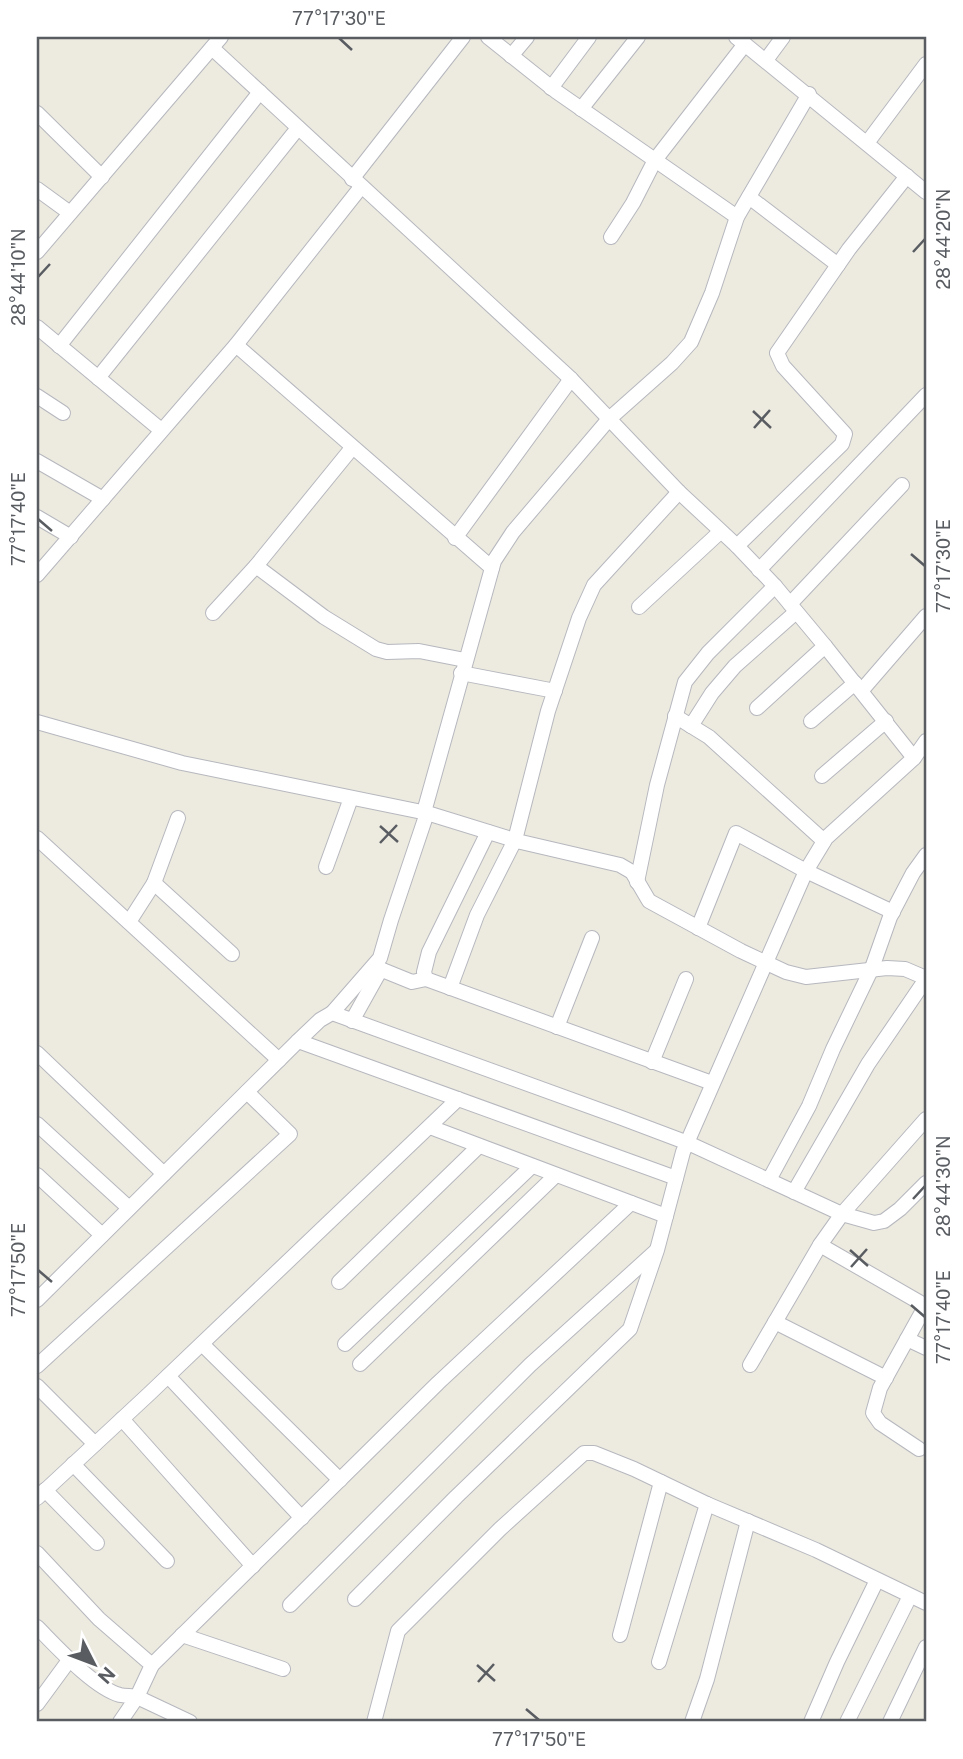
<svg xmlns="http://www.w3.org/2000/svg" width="963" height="1759" viewBox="0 0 963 1759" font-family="'Public Sans',sans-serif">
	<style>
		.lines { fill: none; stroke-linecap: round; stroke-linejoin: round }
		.minor-casing { stroke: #b6b8be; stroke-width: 16 }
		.minor { stroke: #fff; stroke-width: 14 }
		.ticks { fill: none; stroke: #595d62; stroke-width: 2.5 }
		.neatline { fill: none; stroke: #595d62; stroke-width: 2.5 }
		.ticks-label { font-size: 18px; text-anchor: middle; fill: #595d62 }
	</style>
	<rect width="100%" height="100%" fill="#edeae0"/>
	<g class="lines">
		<defs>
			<g id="minor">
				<polyline points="488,37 557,92 737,217"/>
				<polyline points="736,37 926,192"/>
				<polyline points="212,48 571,379 679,492 737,546 775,586 825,646 914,758"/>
				<polyline points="511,56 527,37"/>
				<polyline points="766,60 783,37"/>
				<polyline points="551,88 589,37"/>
				<polyline points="581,109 638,37"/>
				<polyline points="37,113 102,177"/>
				<polyline points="867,143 926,64"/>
				<polyline points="352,179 463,37"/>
				<polyline points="37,189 70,213"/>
				<polyline points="749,197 838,265"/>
				<polyline points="611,237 633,203 655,160 745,44"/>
				<polyline points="37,252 221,37"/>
				<polyline points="37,327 161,430"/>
				<polyline points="236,345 492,568"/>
				<polyline points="59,346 260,92"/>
				<polyline points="98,378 298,128"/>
				<polyline points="37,396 63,413"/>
				<polyline points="37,461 103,499"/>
				<polyline points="37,517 71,537"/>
				<polyline points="455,538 571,379"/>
				<polyline points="737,546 842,444 845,434 783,366 777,353 849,249 907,176"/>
				<polyline points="256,566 324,617 376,649 387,652 419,651 465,660"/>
				<polyline points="759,570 926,395"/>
				<polyline points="37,575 236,345 361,187"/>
				<polyline points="790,604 902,485"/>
				<polyline points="639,607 720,532"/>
				<polyline points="213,613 256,566 352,448"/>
				<polyline points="461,673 555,691"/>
				<polyline points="862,690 926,616"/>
				<polyline points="757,708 825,646"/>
				<polyline points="675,716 709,737 824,841"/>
				<polyline points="811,721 855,683"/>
				<polyline points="37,722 182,763 427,813 521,842 620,865 632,872 649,901 741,951 786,972 806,977 887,968 905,969 926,978"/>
				<polyline points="691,726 712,693 735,666 796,612"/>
				<polyline points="822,776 886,721"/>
				<polyline points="424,812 494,561 513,532 609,419 672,363 691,342 712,293 737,217 809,94"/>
				<polyline points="488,832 429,952 424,972 426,979 712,1083"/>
				<polyline points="37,838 279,1060"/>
				<polyline points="326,867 351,798"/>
				<polyline points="637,882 657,785 685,682 708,653 775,586"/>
				<polyline points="154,883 232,954"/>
				<polyline points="129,922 154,883 178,818"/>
				<polyline points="698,928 736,833 806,871 893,912"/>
				<polyline points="375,967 412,982 426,979"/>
				<polyline points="450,988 477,915 515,840 548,711 579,618 594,585 679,492"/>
				<polyline points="332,1013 380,958 391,920 427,813"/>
				<polyline points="352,1021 381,969"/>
				<polyline points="557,1027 592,938"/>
				<polyline points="298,1041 676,1178"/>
				<polyline points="37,1053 164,1174"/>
				<polyline points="652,1062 686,979"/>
				<polyline points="37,1124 129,1208"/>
				<polyline points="430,1127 666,1216"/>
				<polyline points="37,1175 102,1235"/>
				<polyline points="769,1180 809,1106 833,1049 872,968 890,917 913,873 926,855"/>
				<polyline points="794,1192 868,1064 926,979"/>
				<polyline points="820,1245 926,1306"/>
				<polyline points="339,1282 479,1146"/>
				<polyline points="37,1300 298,1041 320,1020 332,1013 619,1117 688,1143 842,1214 874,1223 884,1221 900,1209 926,1183"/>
				<polyline points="775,1322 886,1378"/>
				<polyline points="907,1339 926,1348"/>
				<polyline points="202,1344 340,1480"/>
				<polyline points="345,1344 532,1166"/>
				<polyline points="360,1364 556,1175"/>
				<polyline points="750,1365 820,1245 842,1214 926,1119"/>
				<polyline points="37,1366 290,1134 247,1092"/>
				<polyline points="168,1376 302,1518"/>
				<polyline points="37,1386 95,1444"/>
				<polyline points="122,1419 253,1566"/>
				<polyline points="919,1449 880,1423 873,1413 880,1388 926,1305"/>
				<polyline points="73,1464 167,1561"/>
				<polyline points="45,1490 97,1543"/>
				<polyline points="37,1498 149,1394 458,1099"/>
				<polyline points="37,1553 99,1619 152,1665 137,1697 190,1722"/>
				<polyline points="355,1599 456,1497 630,1329 657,1250 683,1152 806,871 826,838 914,758 926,741"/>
				<polyline points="290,1605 530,1365 656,1251"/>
				<path d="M37,1627c19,19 57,61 83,68 5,1 12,1 17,2l-17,25"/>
				<polyline points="182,1635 283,1669"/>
				<polyline points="620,1635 661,1482"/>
				<polyline points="659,1662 707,1504"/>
				<polyline points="152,1665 438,1383 631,1203"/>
				<polyline points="37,1704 70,1659"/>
				<polyline points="374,1722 398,1631 500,1529 584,1453 594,1453 634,1469 707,1504 816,1550 926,1603"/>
				<polyline points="692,1722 707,1679 748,1521"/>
				<polyline points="811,1722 837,1662 877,1580"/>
				<polyline points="847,1722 910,1596"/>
				<polyline points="890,1722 926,1647"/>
			</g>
		</defs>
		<use href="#minor" class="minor-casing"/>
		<use href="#minor" class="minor"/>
	</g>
	<path class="ticks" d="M339,38l13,12M913,252l12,-13M38,277l12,-13M753,411l18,17M754,428l16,-18M38,519l14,12M911,554l14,12M380,826l18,16M380,843l17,-18M913,1199l12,-13M850,1250l18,16M851,1267l16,-18M38,1270l14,12M911,1305l14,12M477,1665l18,16M478,1682l16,-18M526,1709l13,11"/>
	<rect width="963" height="1759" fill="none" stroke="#ffffff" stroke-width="77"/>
	<g transform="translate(94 1664) rotate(132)" stroke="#ffffff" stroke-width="5" paint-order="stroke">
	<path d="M0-5L12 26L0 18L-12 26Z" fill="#595d62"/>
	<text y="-10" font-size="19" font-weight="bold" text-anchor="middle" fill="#595d62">N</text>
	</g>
	<rect x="38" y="38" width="887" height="1682" class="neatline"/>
	<g class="ticks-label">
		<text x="339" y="25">77°17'30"E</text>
		<text transform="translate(944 239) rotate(-90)" y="6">28°44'20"N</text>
		<text transform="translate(19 277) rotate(-90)" y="6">28°44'10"N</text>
		<text transform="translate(19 519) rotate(-90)" y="6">77°17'40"E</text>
		<text transform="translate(944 566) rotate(-90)" y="6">77°17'30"E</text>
		<text transform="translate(944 1186) rotate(-90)" y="6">28°44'30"N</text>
		<text transform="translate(19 1270) rotate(-90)" y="6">77°17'50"E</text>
		<text transform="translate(944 1317) rotate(-90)" y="6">77°17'40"E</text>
		<text x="539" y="1746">77°17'50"E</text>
	</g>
</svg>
